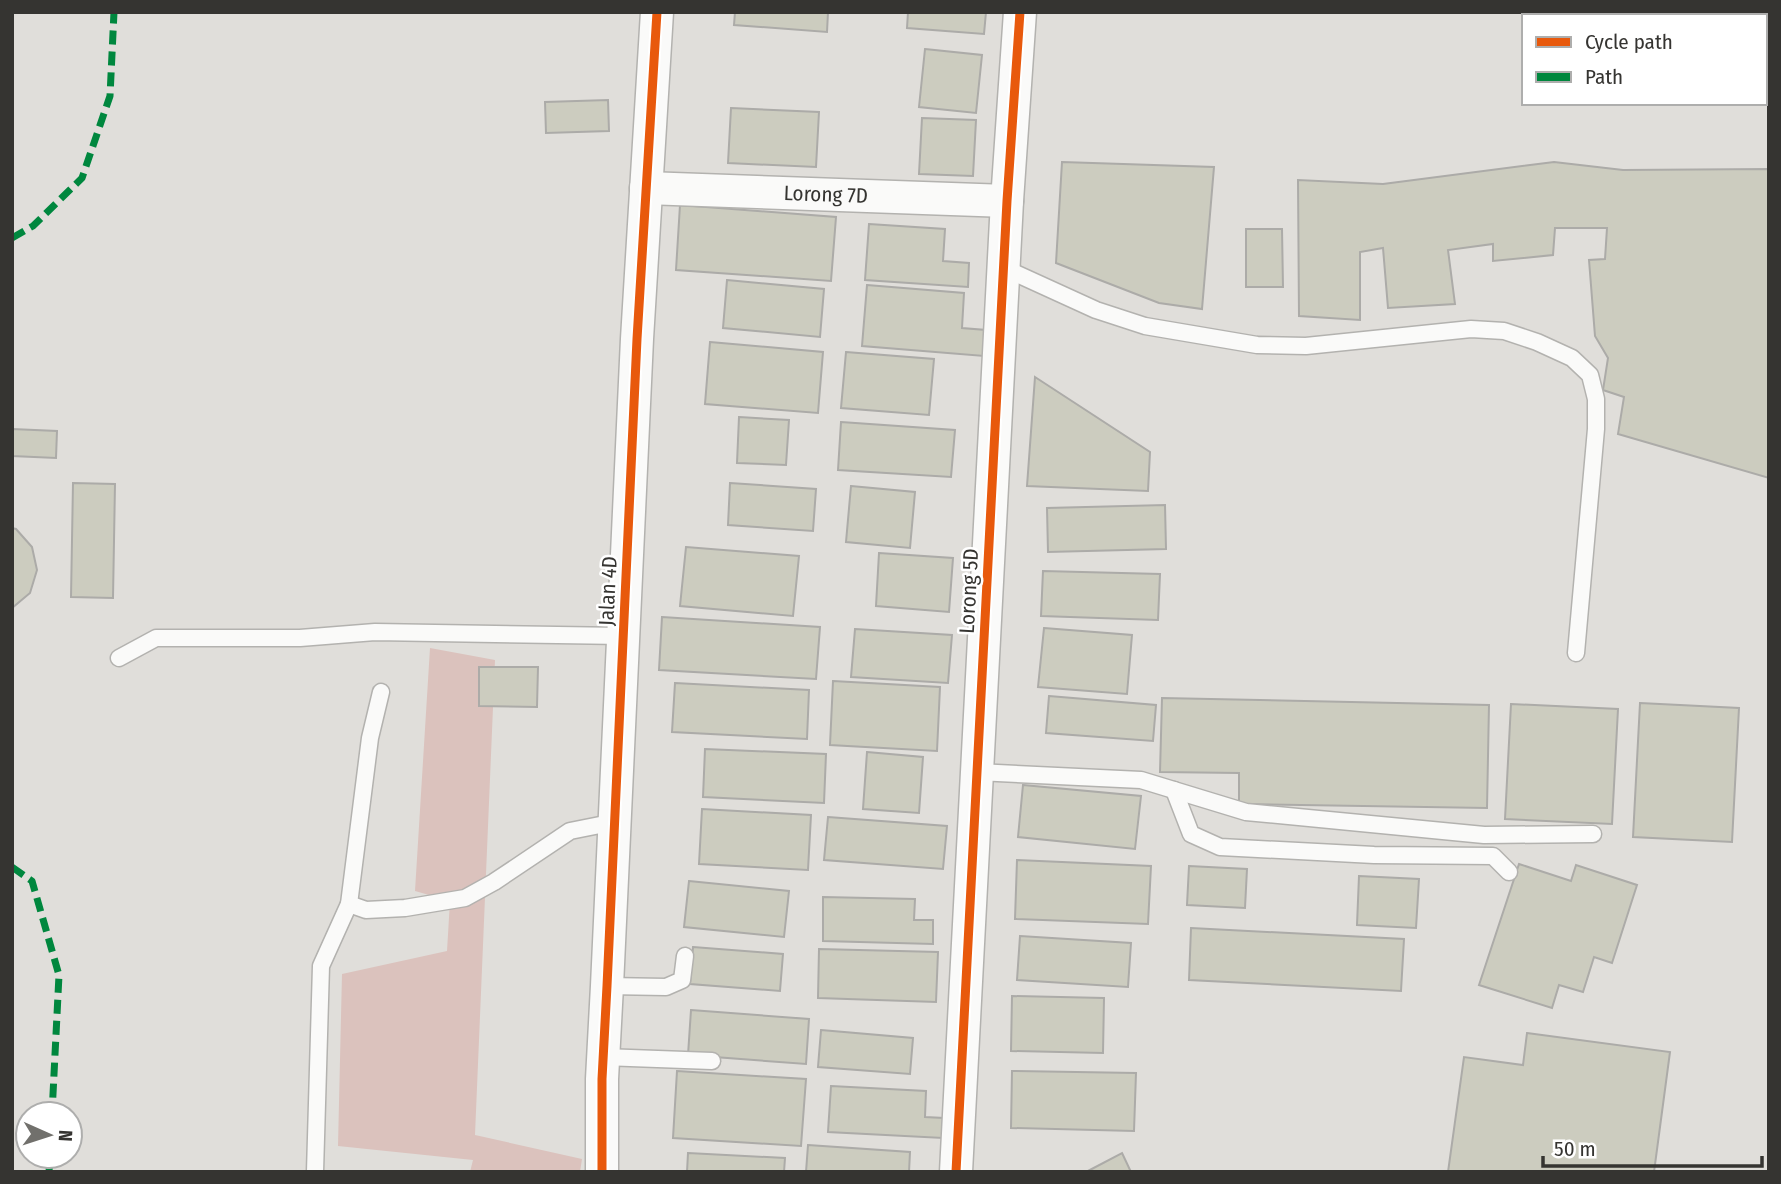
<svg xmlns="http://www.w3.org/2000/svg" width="1781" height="1184" viewBox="0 0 1781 1184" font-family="'Fira Sans Condensed',sans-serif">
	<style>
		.green { fill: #dbc2bd }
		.building { fill: #ccccbf; stroke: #acaba8; stroke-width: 2 }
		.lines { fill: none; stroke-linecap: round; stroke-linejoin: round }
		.service-casing { stroke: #b3b2af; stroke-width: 19 }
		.minor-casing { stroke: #b3b2af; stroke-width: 35 }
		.service { stroke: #fafaf9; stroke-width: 16 }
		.minor { stroke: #fafaf9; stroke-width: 32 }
		.quiet { stroke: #00873e; stroke-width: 7; stroke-dasharray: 14 7; stroke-linecap: butt }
		.cycleway-casing { stroke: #fff; stroke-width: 13 }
		.cycleway { stroke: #e8590c; stroke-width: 9 }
		.labels { text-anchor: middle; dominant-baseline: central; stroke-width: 5; stroke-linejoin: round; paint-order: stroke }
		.street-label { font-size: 21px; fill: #353431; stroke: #fff }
	</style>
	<rect width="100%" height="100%" fill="#e0deda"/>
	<polygon class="green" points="430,648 495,660 475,1135 582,1159 580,1172 470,1172 473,1160 338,1146 342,974 447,951 450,901 415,891"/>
	<g class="building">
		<polygon points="735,12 828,12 827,32 734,25"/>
		<polygon points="908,12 986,12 984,34 907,28"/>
		<polygon points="925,49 982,55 976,113 919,107"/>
		<polygon points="608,100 609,131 546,133 545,102"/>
		<polygon points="731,108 819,112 816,167 728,163"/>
		<polygon points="922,118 976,120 973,176 919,174"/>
		<polygon points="1062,162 1214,167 1202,309 1159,303 1056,263"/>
		<polygon points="1554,162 1623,170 1769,169 1769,478 1618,434 1624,397 1603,390 1608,358 1595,336 1589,260 1605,259 1607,228 1555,228 1553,255 1493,261 1493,244 1448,250 1455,304 1388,308 1383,248 1360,252 1360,320 1299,316 1298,180 1383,184"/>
		<polygon points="680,205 836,217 831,281 676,270"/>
		<polygon points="869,224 945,229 943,261 969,263 968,287 865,280"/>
		<polygon points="1246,229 1282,229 1283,287 1246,287"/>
		<polygon points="727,280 824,289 820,337 723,328"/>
		<polygon points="867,285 964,293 962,328 986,330 984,356 862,346"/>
		<polygon points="710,342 823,352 818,413 705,404"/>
		<polygon points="846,352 934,359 929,415 841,408"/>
		<polygon points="1035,377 1150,452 1148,491 1027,486"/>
		<polygon points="739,417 789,420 786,465 737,463"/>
		<polygon points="841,422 955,430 951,477 838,470"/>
		<polygon points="12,429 57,431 56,458 12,456"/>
		<polygon points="73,483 115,484 113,598 71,597"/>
		<polygon points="730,483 816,489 813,531 728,525"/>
		<polygon points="851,486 915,492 910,548 846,542"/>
		<polygon points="1165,505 1166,549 1048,552 1047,508"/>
		<polygon points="12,528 16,529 32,547 37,570 30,593 12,608"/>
		<polygon points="686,547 799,556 793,616 680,606"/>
		<polygon points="879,553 953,558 949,612 876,606"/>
		<polygon points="1043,571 1160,574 1158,620 1041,616"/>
		<polygon points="662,617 820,627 816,679 659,670"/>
		<polygon points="1044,628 1132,635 1127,694 1038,687"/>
		<polygon points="855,629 952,635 948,683 851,677"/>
		<polygon points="479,667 538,667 537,707 479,706"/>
		<polygon points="833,681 940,687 937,751 830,745"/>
		<polygon points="675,683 809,690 807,739 672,732"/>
		<polygon points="1049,696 1156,705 1153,741 1046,733"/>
		<polygon points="1162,698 1489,705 1487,808 1239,804 1239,773 1160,772"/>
		<polygon points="1640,703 1739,708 1732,842 1633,837"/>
		<polygon points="1511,704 1618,709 1612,824 1505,819"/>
		<polygon points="705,749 826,754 824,803 703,797"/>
		<polygon points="867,752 923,757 919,813 863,809"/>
		<polygon points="1023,785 1141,796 1135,849 1018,837"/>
		<polygon points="702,809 811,815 808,870 699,864"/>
		<polygon points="828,817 947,826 943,869 824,860"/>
		<polygon points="1017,860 1151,866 1148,924 1015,919"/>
		<polygon points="1519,864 1571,881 1576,865 1637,885 1612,963 1594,957 1583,992 1559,985 1552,1008 1479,985"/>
		<polygon points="1189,866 1247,869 1245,908 1187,905"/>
		<polygon points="1359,876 1419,879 1416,928 1357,925"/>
		<polygon points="689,881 789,891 784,937 684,927"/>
		<polygon points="823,897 915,899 914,920 933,920 933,944 823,941"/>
		<polygon points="1191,928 1404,939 1401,991 1189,980"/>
		<polygon points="1020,936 1131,943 1128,987 1017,980"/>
		<polygon points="693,947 783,954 780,991 690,984"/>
		<polygon points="819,949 938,952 936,1002 818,998"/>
		<polygon points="1012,996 1104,998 1103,1053 1011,1051"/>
		<polygon points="691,1010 809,1019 806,1064 688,1055"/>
		<polygon points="821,1030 913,1038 910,1074 818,1067"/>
		<polygon points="1527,1033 1670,1052 1654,1172 1448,1172 1464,1057 1523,1065"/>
		<polygon points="677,1071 806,1079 801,1146 673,1138"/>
		<polygon points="1012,1071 1136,1073 1134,1131 1011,1128"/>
		<polygon points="831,1086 926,1091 925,1117 944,1118 943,1138 828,1132"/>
		<polygon points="808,1145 910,1152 909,1172 806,1172"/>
		<polygon points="688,1153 785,1158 784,1172 687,1172"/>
		<polygon points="1122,1153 1131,1172 1086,1172"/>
	</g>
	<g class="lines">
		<defs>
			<g id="service">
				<polyline points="1004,268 1096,310 1145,326 1257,345 1306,346 1471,329 1504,331 1537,342 1572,358 1590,375 1596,399 1596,429 1576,653"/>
				<polyline points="119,658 156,638 300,638 375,632 623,636"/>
				<polyline points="977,772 1141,780 1246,812 1484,835 1593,834"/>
				<polyline points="1174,790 1191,834 1220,847 1374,855 1493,856 1509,872"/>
				<polyline points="349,904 366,910 405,908 465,898 494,882 570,831 615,822"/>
				<polyline points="607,986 666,987 682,980 685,956"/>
				<polyline points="603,1057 712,1061"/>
				<polyline points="315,1172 321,966 349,904 370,738 381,692"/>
			</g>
			<g id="minor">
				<path id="s1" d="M646,188l361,13"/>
				<polyline points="602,1172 602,1079 607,986 637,339 657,12"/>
				<polyline points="956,1172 1007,201 1020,12"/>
			</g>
		</defs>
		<use href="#service" class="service-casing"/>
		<use href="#minor" class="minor-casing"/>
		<use href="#service" class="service"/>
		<use href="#minor" class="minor"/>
		<g class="quiet">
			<polyline points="12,238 33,226 82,178 110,96 114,12"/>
			<polyline points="12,867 32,881 59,975 52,1114"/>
			<polyline points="49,1172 50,1156"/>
		</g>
		<defs>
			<g id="cycleway">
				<polyline points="602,1172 602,1079 607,986 637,339 657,12"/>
				<polyline points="956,1172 1007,201 1020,12"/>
			</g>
		</defs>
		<use href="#cycleway" class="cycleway-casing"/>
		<use href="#cycleway" class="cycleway"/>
	</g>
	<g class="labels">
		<g class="street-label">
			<text stroke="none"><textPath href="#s1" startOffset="180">Lorong 7D</textPath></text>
			<text transform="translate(608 591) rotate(-87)">Jalan 4D</text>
			<text transform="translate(969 591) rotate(-87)">Lorong 5D</text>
		</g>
	</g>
	<rect width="1781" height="1184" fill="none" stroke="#353431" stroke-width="28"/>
	<rect x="1522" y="14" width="245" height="91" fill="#ffffff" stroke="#aeaead" stroke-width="2"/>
	<rect x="1536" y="37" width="35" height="10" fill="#e8590c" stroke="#aeaead" stroke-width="2"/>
	<text x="1585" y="49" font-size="21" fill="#353431">Cycle path</text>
	<rect x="1536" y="72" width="35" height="10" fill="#00873e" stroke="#aeaead" stroke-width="2"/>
	<text x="1585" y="84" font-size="21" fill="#353431">Path</text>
	<g transform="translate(49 1135) rotate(93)"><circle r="33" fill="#ffffff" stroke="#aeaead" stroke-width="2"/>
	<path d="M0-5L12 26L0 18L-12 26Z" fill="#71706c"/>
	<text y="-10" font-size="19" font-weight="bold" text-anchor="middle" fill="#353431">N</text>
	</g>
	<path d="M1543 1156v10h219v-10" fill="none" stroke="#353431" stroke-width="3.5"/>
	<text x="1554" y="1156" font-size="21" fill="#353431" stroke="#ffffff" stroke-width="5" paint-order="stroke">50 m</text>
</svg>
